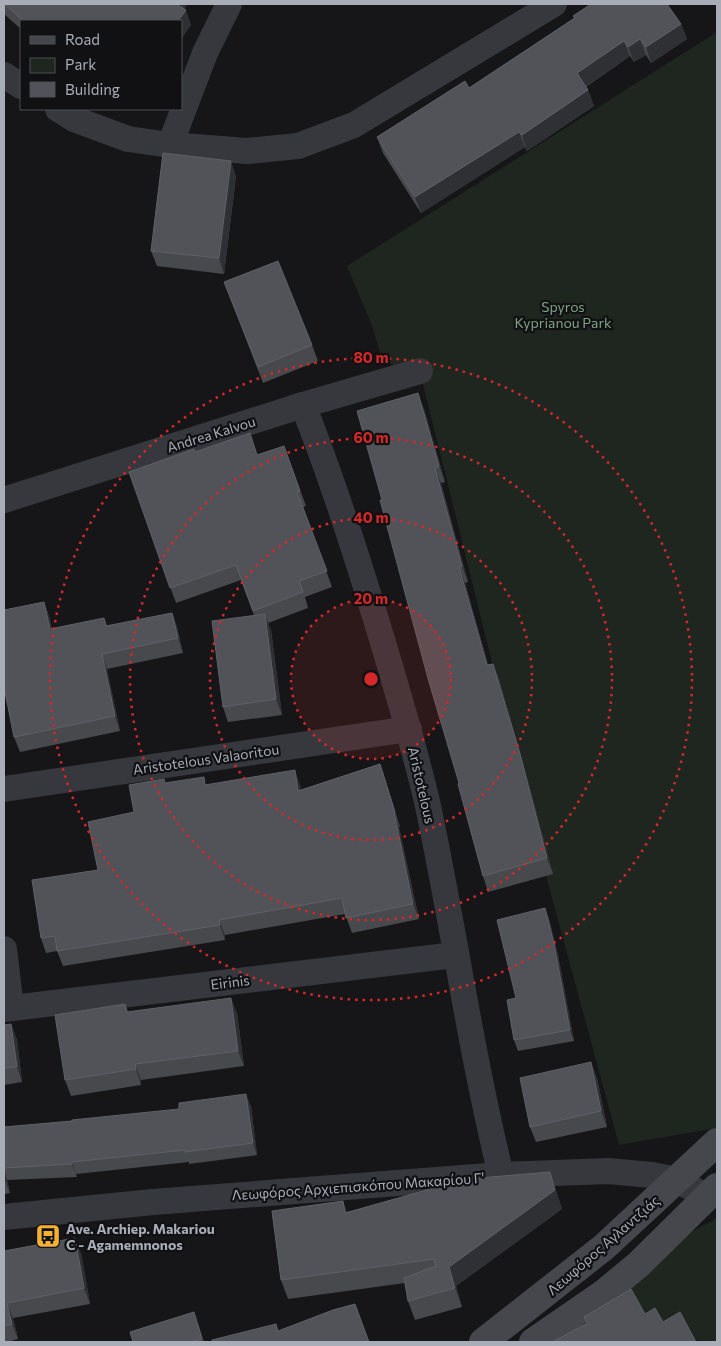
<svg xmlns="http://www.w3.org/2000/svg" width="721" height="1346" viewBox="0 0 721 1346" font-family="Commissioner,sans-serif">
	<style>
		.green { fill: #1e261f }
		.lines { fill: none; stroke-linecap: round; stroke-linejoin: round }
		.street { stroke: #37383d; stroke-width: 26 }
		.secondary { stroke: #45474d; stroke-width: 28 }
		.wall { fill: #47494d }
		.shaded-wall { fill: #2f3033 }
		.building { fill: #525359; stroke: #5f6168 }
		.ring { fill: none; stroke: #d62828; stroke-width: 2.5; stroke-dasharray: 2.5 5 }
		.labels { text-anchor: middle; dominant-baseline: central; stroke-width: 4.5; stroke-linejoin: round; paint-order: stroke }
		.park-label { font-size: 14px; fill: #7fa381; stroke: #111113 }
		.street-label { font-size: 14px; fill: #a8adb8; stroke: #111113 }
		.poi-label { font-size: 14px; font-weight: bold; fill: #a8adb8; stroke: #111113; text-anchor: start }
		.centre { fill: #d62828; stroke: #111113; stroke-width: 2.5 }
		.ring-label { font-size: 15px; text-anchor: middle; font-weight: bold; fill: #d62828; stroke: #111113; stroke-width: 4.5; stroke-linejoin: round; paint-order: stroke }
	</style>
	<rect width="100%" height="100%" fill="#161618"/>
	<g class="green">
		<polygon points="717,32 717,1128 619,1145 532,824 420,372 383,362 372,326 347,266"/>
		<polygon points="717,1218 717,1342 629,1334 608,1277"/>
	</g>
	<g class="lines">
		<g class="street">
			<polyline points="4,75 21,86"/>
			<polyline points="58,109 74,119 128,139 170,145 247,151 298,146 354,125 554,4"/>
			<polyline points="170,145 205,53 229,4"/>
			<path d="M303,405c30,76 55,154 78,231 17,57 34,113 47,170 26,123 43,247 73,369"/>
			<polyline points="4,500 303,405 420,371"/>
			<polyline points="4,789 409,729"/>
			<polyline points="4,949 11,1008"/>
			<polyline points="4,1009 455,955"/>
			<polyline points="4,1217 153,1202 501,1175 608,1171 652,1175 677,1180 707,1197"/>
		</g>
		<g class="secondary">
			<polyline points="483,1342 604,1247 717,1142"/>
			<polyline points="533,1342 604,1293 639,1264 717,1187"/>
		</g>
	</g>
	<g class="wall">
		<polygon points="4,4 184,9 191,25 181,21 21,21 21,29 4,14"/>
		<polygon points="573,16 681,24 687,39 651,63 646,55 634,62 630,56 586,87 588,90 594,106 527,151 525,147 421,213 383,153 377,137 469,88 574,18"/>
		<polygon points="236,176 224,274 157,266 151,251"/>
		<polygon points="224,282 312,345 318,361 263,383"/>
		<polygon points="424,409 445,482 441,483 468,582 465,583 488,665 493,664 499,679 525,770 553,874 488,892 483,876 459,783 382,500"/>
		<polygon points="284,446 306,506 303,507 332,587 305,597 308,608 268,623 271,630 282,715 228,722 223,707 254,615 241,580 176,603 129,472 195,452 258,455"/>
		<polygon points="44,602 49,616 52,629 104,618 107,626 172,613 177,627 183,653 107,669 120,731 20,752 14,737"/>
		<polygon points="380,764 400,827 399,827 419,919 352,933 345,914 225,935 225,940 63,966 57,951 46,953 41,938 98,870 134,812 165,783 207,785 300,785 301,790"/>
		<polygon points="545,908 549,919 558,955 574,1041 518,1051 514,1040 516,998"/>
		<polygon points="125,1004 128,1012 237,1013 244,1066 141,1080 141,1085 71,1096 65,1080"/>
		<polygon points="11,1024 17,1040 22,1082 4,1085 4,1025"/>
		<polygon points="597,1078 607,1127 536,1142 530,1127"/>
		<polygon points="251,1106 257,1155 189,1164 189,1162 76,1174 77,1177 7,1180 10,1193 4,1194 4,1127"/>
		<polygon points="556,1191 562,1209 456,1286 462,1307 415,1320 408,1301 405,1283 288,1299 281,1280 343,1201 347,1212"/>
		<polygon points="4,1251 81,1253 90,1304 13,1318 18,1339 7,1342 4,1342"/>
		<polygon points="198,1323 204,1342 133,1342"/>
	</g>
	<g class="shaded-wall">
		<polygon points="174,4 188,4 178,17"/>
		<polygon points="186,10 191,25 181,40 181,21 178,21"/>
		<polygon points="681,24 687,39 651,63 646,47"/>
		<polygon points="640,39 646,55 634,62 628,47"/>
		<polygon points="624,41 630,56 582,89 577,73"/>
		<polygon points="588,90 594,106 527,151 522,135"/>
		<polygon points="519,132 525,147 421,213 415,197"/>
		<polygon points="231,161 236,176 224,274 219,258"/>
		<polygon points="418,393 424,409 445,482 439,466"/>
		<polygon points="435,468 441,483 468,582 462,566"/>
		<polygon points="459,567 465,583 493,681 487,665"/>
		<polygon points="44,602 49,616 55,644 50,629"/>
		<polygon points="172,613 177,627 183,653 178,638"/>
		<polygon points="265,614 271,630 282,715 276,699"/>
		<polygon points="102,654 107,669 120,731 115,716"/>
		<polygon points="493,664 499,679 525,770 553,874 547,858"/>
		<polygon points="380,764 385,779 400,827 395,812"/>
		<polygon points="295,770 300,785 304,806 298,791"/>
		<polygon points="394,812 399,827 419,919 413,904"/>
		<polygon points="545,908 549,919 558,955 574,1041 570,1030"/>
		<polygon points="219,920 225,935 225,940 220,925"/>
		<polygon points="231,998 237,1013 244,1066 238,1051"/>
		<polygon points="11,1024 17,1040 22,1082 17,1067"/>
		<polygon points="591,1062 597,1078 607,1127 601,1111"/>
		<polygon points="135,1064 141,1080 141,1085 136,1069"/>
		<polygon points="246,1094 251,1106 257,1155 253,1143"/>
		<polygon points="72,1162 77,1177 72,1164"/>
		<polygon points="4,1170 7,1180 10,1193 5,1181"/>
		<polygon points="550,1172 562,1209 456,1286 462,1307 455,1288 449,1267"/>
		<polygon points="343,1201 350,1220 345,1213"/>
		<polygon points="75,1238 81,1253 90,1304 84,1288"/>
		<polygon points="7,1303 13,1318 18,1339 12,1324"/>
		<polygon points="194,1312 198,1323 204,1342 202,1339"/>
	</g>
	<g class="building">
		<polygon points="4,4 176,4 186,10 178,21 24,21"/>
		<polygon points="591,4 667,4 681,24 646,47 640,39 628,47 624,41 577,73 588,90 522,135 519,132 415,197 377,137 465,81 469,88 575,18 573,16"/>
		<polygon points="163,153 231,161 219,258 151,251"/>
		<polygon points="278,261 312,345 258,367 224,282"/>
		<polygon points="418,393 439,466 435,468 462,566 459,567 487,665 493,664 520,754 547,858 483,876 458,784 459,783 429,682 380,500 382,500 357,411"/>
		<polygon points="250,433 257,455 284,446 300,491 297,492 327,571 299,581 303,592 253,611 236,565 170,588 129,472 194,449 195,452"/>
		<polygon points="44,602 50,629 104,618 106,626 172,613 178,638 102,654 115,716 14,737 4,687 4,610"/>
		<polygon points="265,614 276,699 223,707 212,621"/>
		<polygon points="380,764 395,812 394,812 413,904 346,918 342,898 219,920 220,925 57,951 55,936 41,938 32,880 98,870 88,822 134,812 129,785 164,779 165,783 204,777 205,785 295,770 298,791"/>
		<polygon points="545,908 554,944 570,1030 514,1040 507,1000 516,998 497,920"/>
		<polygon points="231,998 238,1051 135,1064 136,1069 65,1080 55,1015 125,1004 127,1012"/>
		<polygon points="11,1024 17,1067 4,1068 4,1025"/>
		<polygon points="591,1062 601,1111 530,1127 520,1078"/>
		<polygon points="246,1094 253,1143 185,1152 185,1150 72,1162 72,1164 4,1168 4,1127 72,1121 72,1120 179,1109 179,1103"/>
		<polygon points="550,1172 555,1190 449,1267 455,1288 408,1301 404,1278 436,1266 434,1259 281,1280 272,1211 343,1201 345,1213 441,1186 444,1181"/>
		<polygon points="75,1238 84,1288 7,1303 12,1324 4,1326 4,1251"/>
		<polygon points="631,1289 645,1314 655,1308 663,1322 680,1312 696,1342 553,1342 587,1323 584,1317"/>
		<polygon points="355,1304 369,1342 212,1342 212,1340 276,1324 278,1331 333,1310"/>
		<polygon points="194,1312 202,1339 189,1342 133,1342 130,1332"/>
	</g>
	<circle cx="371" cy="679" r="80" fill="#d62828" fill-opacity=".12"/>
	<g class="ring">
		<circle cx="371" cy="679" r="80"/>
		<circle cx="371" cy="679" r="161"/>
		<circle cx="371" cy="679" r="241"/>
		<circle cx="371" cy="679" r="321"/>
	</g>
	<defs>
		<symbol id="bus-square" viewBox="-11 -11 22 22"><rect x="-9" y="-9" width="18" height="18" rx="4" fill="#f2b134" stroke="#111113"/><path d="M-5-6H5V4H4V6H2V4H-2V6H-4V4H-5ZM-3.5-4V0h7V-4ZM-3.5 1.2v1.5H-2V1.2ZM2 1.2v1.5H3.5V1.2Z" fill="#111"/></symbol>
	</defs>
	<g fill-rule="evenodd">
		<use href="#bus-square" x="34" y="1222" width="28" height="28"/>
	</g>
	<g class="labels">
		<g class="park-label">
			<text x="563" y="306">Spyros<tspan x="563" dy="16">Kyprianou Park</tspan></text>
		</g>
		<g class="street-label">
			<text transform="translate(211 434) rotate(-17)">Andrea Kalvou</text>
			<text transform="translate(206 759) rotate(-8)">Aristotelous Valaoritou</text>
			<text transform="translate(422 785) rotate(77)">Aristotelous</text>
			<text transform="translate(230 982) rotate(-7)">Eirinis</text>
			<text transform="translate(358 1186) rotate(-4)">Λεωφόρος Αρχιεπισκόπου Μακαρίου Γ'</text>
			<text transform="translate(603 1245) rotate(-41)">Λεωφόρος Αγλαντζιάς</text>
		</g>
		<g class="poi-label">
			<text x="66" y="1228">Ave. Archiep. Makariou<tspan x="66" dy="16">C - Agamemnonos</tspan></text>
		</g>
	</g>
	<circle cx="371" cy="679" r="8" class="centre"/>
	<g class="ring-label">
		<text x="371" y="363">80 m</text>
		<text x="371" y="443">60 m</text>
		<text x="371" y="523">40 m</text>
		<text x="371" y="604">20 m</text>
	</g>
	<rect width="721" height="1346" fill="none" stroke="#a8adb8" stroke-width="10"/>
	<rect x="20" y="20" width="162" height="90" fill="#111113" stroke="#4d4f55"/>
	<rect x="30" y="36" width="25" height="8" fill="#45474d" stroke="#4d4f55"/>
	<text x="65" y="45" font-size="15" fill="#a8adb8">Road</text>
	<rect x="30" y="58" width="25" height="15" fill="#1e261f" stroke="#4d4f55"/>
	<text x="65" y="70" font-size="15" fill="#a8adb8">Park</text>
	<rect x="30" y="82" width="25" height="15" fill="#525359" stroke="#4d4f55"/>
	<text x="65" y="95" font-size="15" fill="#a8adb8">Building</text>
</svg>
